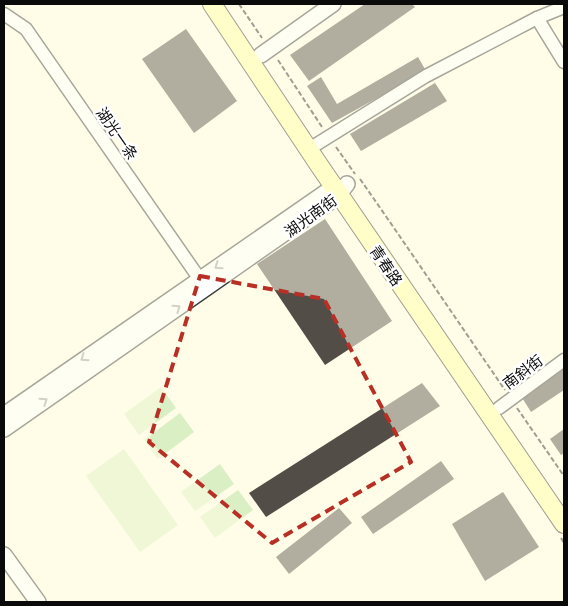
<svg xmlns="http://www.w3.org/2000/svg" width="568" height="606" viewBox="0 0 568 606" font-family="Georgia,'Noto Sans SC',serif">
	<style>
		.pitch { fill: #dbefc4 }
		.building { fill: #524d47 }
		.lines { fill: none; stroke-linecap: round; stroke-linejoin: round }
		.minor-casing { stroke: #3d3d3d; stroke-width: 15 }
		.tertiary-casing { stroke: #3d3d3d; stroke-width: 18 }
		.secondary-casing { stroke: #2c2c2c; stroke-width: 20 }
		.path { stroke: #2c2c2c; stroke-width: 2; stroke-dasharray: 5 2.5; stroke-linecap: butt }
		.minor { stroke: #fff; stroke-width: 12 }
		.tertiary { stroke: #fff; stroke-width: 15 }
		.secondary { stroke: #fefea3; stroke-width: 18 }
		.oneway { stroke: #9d9d9d }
		.marked { fill: none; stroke: #b72f25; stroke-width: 4; stroke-dasharray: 10 6; stroke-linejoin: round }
		.labels { text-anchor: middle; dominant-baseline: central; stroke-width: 5; stroke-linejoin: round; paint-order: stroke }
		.street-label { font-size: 15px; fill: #0a0a0a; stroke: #fff }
	</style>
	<rect width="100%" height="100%" fill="#fffde7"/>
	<g class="pitch">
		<polygon points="161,387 176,408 139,435 124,414"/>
		<polygon points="180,413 194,432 158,459 144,440"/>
		<polygon points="124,449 178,525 140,552 86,476"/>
		<polygon points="220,464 234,484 195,511 181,492"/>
		<polygon points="238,490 253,510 215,538 200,517"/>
	</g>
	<g class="building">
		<polygon points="365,4 412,4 415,7 309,81 290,55"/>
		<polygon points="186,29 237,101 194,133 142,59"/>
		<polygon points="418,57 426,71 332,123 307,86 321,77 337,104"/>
		<polygon points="435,83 447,101 361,151 350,134"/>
		<polygon points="325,219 392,321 325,365 257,264"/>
		<polygon points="564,366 564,390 531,412 521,396"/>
		<polygon points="422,383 440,406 266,517 249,493"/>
		<polygon points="564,429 564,453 561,455 550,439"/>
		<polygon points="441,461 454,479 373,534 361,517"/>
		<polygon points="503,492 539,547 485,581 452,524"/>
		<polygon points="339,508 352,523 289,574 276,557"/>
	</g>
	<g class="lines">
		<defs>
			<g id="minor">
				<polyline points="4,14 26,29 199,278"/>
				<polyline points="537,18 564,62"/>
				<polyline points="317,144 426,76 537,18 564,7"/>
				<polyline points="499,408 564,360"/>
			</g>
			<g id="tertiary">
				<polyline points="261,55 333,4"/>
				<polyline points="4,415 335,186"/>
				<polyline points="4,429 332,200 339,194 347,184"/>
				<polyline points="4,555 38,602"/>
			</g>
			<polyline id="secondary" points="212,4 319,165 564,524"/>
		</defs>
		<use href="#minor" class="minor-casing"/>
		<use href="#tertiary" class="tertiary-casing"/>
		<use href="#secondary" class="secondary-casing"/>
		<g class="path">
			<polyline points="239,4 262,38"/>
			<polyline points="278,60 322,127"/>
			<polyline points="336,147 355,174"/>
			<path d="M360,179c49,70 96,140 145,211"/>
			<polyline points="517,408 564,476"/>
			<polyline points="561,538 564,543"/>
		</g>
		<use href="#minor" class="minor"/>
		<use href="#tertiary" class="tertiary"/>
		<use href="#secondary" class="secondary"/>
	</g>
	<defs><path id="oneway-chevron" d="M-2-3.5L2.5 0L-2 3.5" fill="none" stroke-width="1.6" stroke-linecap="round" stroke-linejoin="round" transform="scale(1.25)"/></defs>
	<g class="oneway">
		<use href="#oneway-chevron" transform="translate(218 266) rotate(145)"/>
		<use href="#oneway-chevron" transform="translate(177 308) rotate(-35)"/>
		<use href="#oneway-chevron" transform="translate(84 358) rotate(145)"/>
		<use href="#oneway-chevron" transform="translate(44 401) rotate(-35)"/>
	</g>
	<path d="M0 0H568V606H0ZM200,276l124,23 87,163 -139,81 -123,-101z" fill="#fffde7" fill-opacity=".55" fill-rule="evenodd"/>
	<path class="marked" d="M200,276l124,23 87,163 -139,81 -123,-101z"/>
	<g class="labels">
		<g class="street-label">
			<text transform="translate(118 133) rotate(55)">湖光一条</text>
			<text transform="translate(310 215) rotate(-36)">湖光南街</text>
			<text transform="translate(387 265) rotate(56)">青春路</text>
			<text transform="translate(522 371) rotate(-37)">南斜街</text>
		</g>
	</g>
	<rect width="568" height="606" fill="none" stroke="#0a0a0a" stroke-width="10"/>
</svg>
